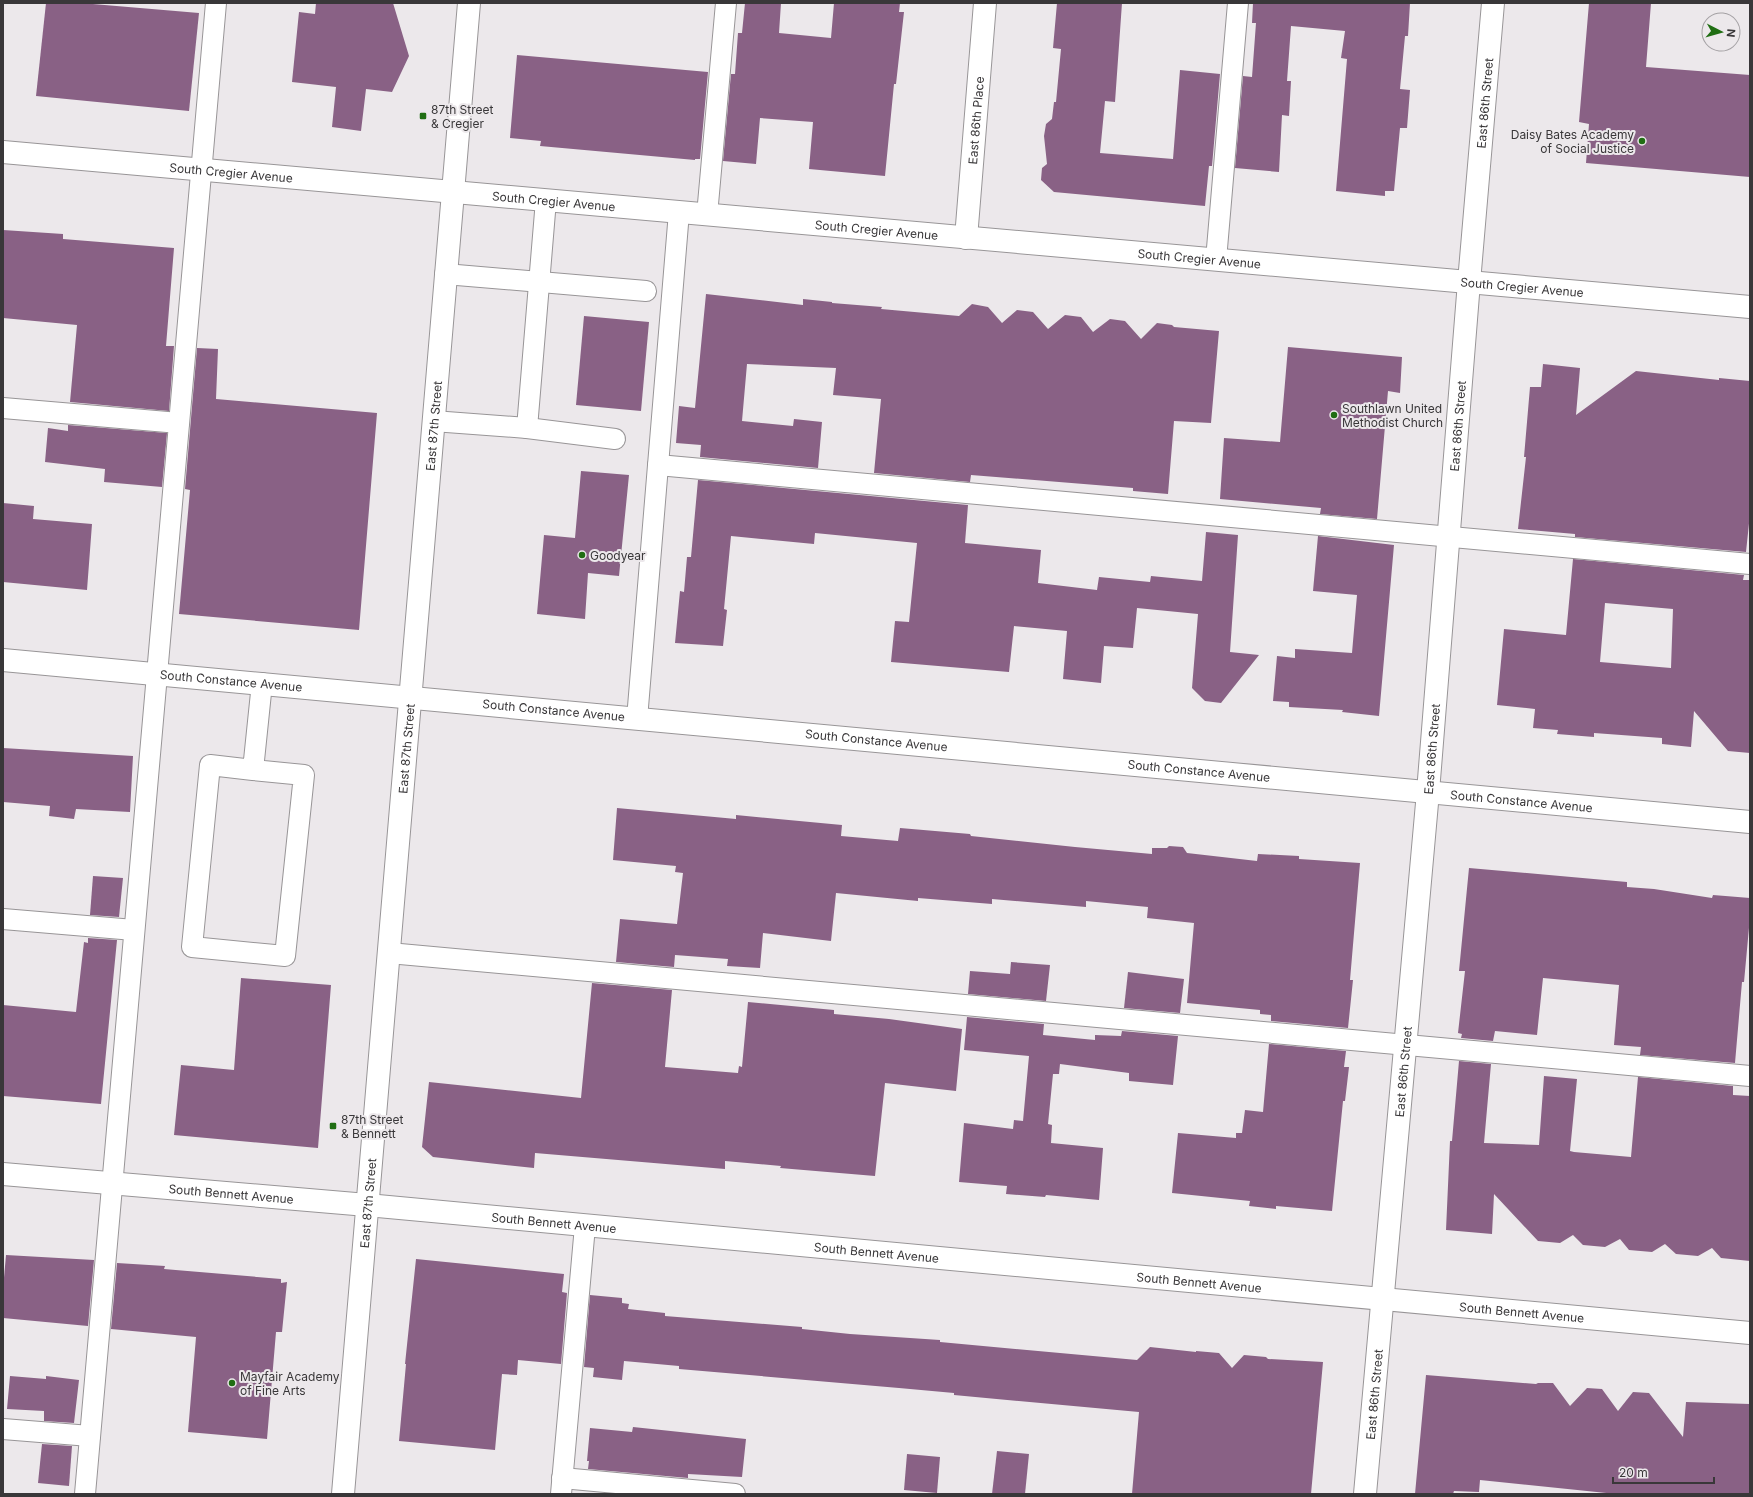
<svg xmlns="http://www.w3.org/2000/svg" width="1753" height="1497" viewBox="0 0 1753 1497" font-family="Inter,sans-serif">
	<style>
		.building { fill: #896185; fill-rule: evenodd }
		.lines { fill: none; stroke-linecap: round; stroke-linejoin: round }
		.lane-casing { stroke: #989597; stroke-width: 22 }
		.street-casing { stroke: #989597; stroke-width: 24 }
		.secondary-casing { stroke: #989597; stroke-width: 24 }
		.lane { stroke: #fff; stroke-width: 20 }
		.street { stroke: #fff; stroke-width: 22 }
		.secondary { stroke: #fff; stroke-width: 22 }
		.poi-dot { fill: #206e13; stroke: #ece8eb; stroke-width: 1.5 }
		.labels { text-anchor: middle; dominant-baseline: central; stroke-width: 4; stroke-linejoin: round; paint-order: stroke }
		.street-label { font-size: 12px; fill: #393739; stroke: #ece8eb }
		.poi-label { font-size: 12px; fill: #393739; stroke: #ece8eb; text-anchor: start }
	</style>
	<rect width="100%" height="100%" fill="#ece8eb"/>
	<g class="building">
		<polygon points="46,3 81,3 199,13 189,111 36,96"/>
		<polygon points="316,3 393,3 409,56 392,92 366,89 361,131 332,127 336,87 292,82 299,12 315,14"/>
		<polygon points="745,3 781,3 779,33 831,38 834,3 900,3 899,12 904,12 896,84 894,84 885,176 809,169 813,122 760,118 756,164 723,161 731,74 735,74 738,33 742,33"/>
		<polygon points="1057,3 1122,3 1115,102 1105,101 1100,153 1173,159 1180,70 1220,74 1212,166 1209,166 1205,206 1054,192 1041,180 1042,168 1047,164 1044,136 1046,124 1052,119 1054,102 1056,102 1061,49 1053,48"/>
		<polygon points="1253,3 1410,3 1408,36 1405,36 1400,89 1410,90 1407,128 1400,128 1394,191 1385,191 1385,196 1336,191 1347,59 1341,58 1345,31 1291,26 1287,81 1291,81 1289,116 1282,115 1279,172 1235,168 1243,76 1252,77 1256,23 1252,23"/>
		<polygon points="1589,3 1651,3 1646,67 1750,75 1750,177 1586,163 1589,124 1579,122"/>
		<polygon points="517,55 708,72 700,159 695,159 695,160 540,146 541,141 510,138"/>
		<polygon points="3,230 63,234 63,239 174,248 166,346 174,346 169,411 70,402 77,325 3,318"/>
		<polygon points="706,294 803,305 803,299 832,302 832,303 882,307 881,309 959,316 972,304 988,307 1002,323 1017,310 1033,312 1048,329 1065,315 1081,317 1093,332 1110,319 1125,321 1141,339 1157,323 1172,325 1174,327 1219,331 1211,423 1174,421 1168,494 1133,491 1133,488 971,475 970,482 874,473 881,399 833,395 836,368 747,364 742,421 793,426 794,419 822,422 818,468 700,457 701,445 676,443 679,406 695,408"/>
		<polygon points="584,316 649,322 641,411 576,405"/>
		<polygon points="1288,347 1402,357 1400,393 1388,391 1377,519 1320,514 1321,508 1220,499 1224,438 1280,442"/>
		<polygon points="197,348 218,349 216,399 377,413 359,630 179,614 190,490 185,489"/>
		<polygon points="1543,364 1580,368 1576,415 1636,371 1719,380 1719,378 1750,381 1750,514 1746,552 1575,537 1575,534 1518,529 1526,457 1524,457 1530,387 1541,387"/>
		<polygon points="68,425 167,433 162,487 104,482 105,469 45,462 48,428 68,431"/>
		<polygon points="581,471 629,475 619,576 588,573 585,619 537,614 544,535 575,538"/>
		<polygon points="698,480 968,505 965,543 1041,550 1038,583 1097,590 1099,577 1150,582 1151,576 1202,581 1206,532 1238,535 1230,652 1259,655 1221,703 1205,701 1192,688 1198,614 1137,608 1133,648 1104,646 1101,683 1063,679 1067,631 1014,626 1009,672 891,662 895,621 909,622 917,543 815,533 814,544 731,536 724,609 727,610 723,646 675,643 680,591 684,592 687,557 691,557"/>
		<polygon points="3,503 34,506 33,519 92,524 87,590 3,582"/>
		<polygon points="1318,536 1394,545 1379,716 1342,712 1343,710 1289,707 1289,702 1273,701 1277,656 1295,658 1295,649 1352,653 1357,595 1313,591"/>
		<path d="M1573,559l171,16 -1,5h7v173l-22,-2 -34,-40 -3,36 -29,-3v-6l-68,-5v4l-37,-3 1,-4 -25,-2 2,-19 -38,-4 7,-76 62,6zM1605,603l68,6 -2,59 -71,-6z"/>
		<polygon points="3,748 133,756 130,812 76,809 74,819 49,816 50,806 3,802"/>
		<polygon points="617,808 736,819 736,815 842,825 841,836 898,841 900,828 970,834 971,836 1075,847 1152,854 1152,848 1167,848 1169,846 1183,847 1187,853 1257,861 1258,854 1299,856 1299,859 1360,863 1350,980 1353,980 1348,1028 1271,1021 1271,1015 1260,1014 1260,1010 1187,1003 1194,923 1147,918 1148,907 1086,901 1086,907 992,899 992,904 918,898 918,901 836,893 831,941 763,933 760,968 727,966 728,959 675,955 674,967 616,962 620,919 677,924 683,873 675,872 676,866 613,860"/>
		<polygon points="1469,868 1627,882 1627,887 1654,889 1712,898 1713,895 1750,898 1750,917 1744,982 1742,982 1735,1063 1640,1055 1641,1047 1614,1045 1619,985 1543,978 1537,1035 1495,1031 1493,1041 1461,1038 1462,1034 1458,1033 1465,971 1459,971"/>
		<polygon points="93,876 123,878 119,917 90,915"/>
		<polygon points="88,938 117,940 101,1104 3,1096 3,1005 76,1012 84,942 88,943"/>
		<polygon points="1011,962 1050,965 1046,1001 968,994 970,971 1010,974"/>
		<polygon points="1128,972 1184,979 1180,1013 1124,1008"/>
		<polygon points="241,978 331,985 318,1148 174,1135 181,1065 234,1070"/>
		<polygon points="592,983 672,990 665,1067 738,1073 739,1066 742,1067 748,1002 834,1010 834,1014 889,1019 962,1029 956,1091 885,1083 875,1176 780,1168 781,1166 725,1161 725,1169 535,1153 534,1168 433,1157 422,1147 429,1082 581,1098"/>
		<polygon points="967,1017 1044,1024 1043,1035 1095,1040 1095,1035 1121,1036 1122,1031 1178,1036 1173,1085 1129,1081 1129,1073 1060,1064 1059,1074 1053,1074 1048,1124 1052,1125 1051,1143 1103,1148 1099,1200 1046,1195 1045,1197 1006,1194 1007,1186 959,1182 964,1123 1013,1129 1014,1120 1023,1121 1029,1056 964,1050"/>
		<polygon points="1269,1044 1346,1051 1344,1067 1349,1067 1345,1101 1343,1101 1332,1211 1276,1206 1276,1209 1249,1206 1250,1201 1172,1193 1178,1133 1236,1138 1236,1133 1242,1133 1245,1110 1263,1112"/>
		<polygon points="1459,1061 1491,1064 1484,1143 1539,1145 1544,1076 1577,1079 1570,1151 1574,1152 1631,1157 1638,1077 1733,1086 1733,1095 1750,1096 1750,1261 1721,1258 1712,1248 1698,1256 1676,1254 1665,1244 1652,1252 1629,1250 1620,1239 1605,1247 1583,1245 1573,1235 1560,1243 1538,1241 1494,1194 1492,1234 1446,1230 1450,1141 1452,1141"/>
		<polygon points="6,1255 94,1260 88,1326 3,1318 3,1289"/>
		<polygon points="416,1259 564,1274 562,1292 567,1293 561,1364 518,1360 517,1375 502,1374 495,1450 399,1441 406,1364 405,1364"/>
		<polygon points="117,1263 165,1266 164,1269 281,1279 281,1283 287,1282 282,1332 276,1332 267,1439 188,1432 196,1337 111,1329"/>
		<polygon points="590,1295 622,1298 622,1303 629,1304 628,1309 665,1313 665,1316 802,1327 802,1329 850,1334 940,1340 940,1342 1137,1360 1150,1347 1196,1352 1196,1351 1219,1353 1232,1368 1244,1355 1266,1357 1268,1359 1323,1362 1311,1494 1132,1494 1139,1412 954,1395 954,1393 899,1388 679,1369 679,1366 624,1361 622,1380 593,1377 594,1368 584,1367"/>
		<polygon points="1426,1375 1536,1384 1538,1383 1553,1383 1570,1406 1587,1388 1602,1389 1618,1411 1633,1392 1649,1393 1683,1437 1686,1402 1750,1404 1750,1494 1616,1494 1480,1480 1479,1492 1454,1491 1453,1494 1415,1494"/>
		<polygon points="10,1376 46,1379 46,1376 79,1380 74,1423 44,1421 44,1411 7,1409"/>
		<polygon points="633,1427 746,1439 742,1477 688,1474 688,1478 588,1469 589,1461 587,1461 590,1428 632,1432"/>
		<polygon points="42,1444 72,1446 69,1486 38,1483"/>
		<polygon points="997,1451 1029,1454 1025,1494 992,1494"/>
		<polygon points="907,1454 940,1457 937,1493 904,1490"/>
	</g>
	<g class="lines">
		<defs>
			<g id="lane">
				<polyline points="707,215 726,3"/>
				<polyline points="1216,260 1238,3"/>
				<polyline points="445,274 646,291"/>
				<polyline points="3,408 179,423"/>
				<polyline points="433,421 527,428 546,200"/>
				<polyline points="527,428 615,439"/>
				<polyline points="658,465 1750,564"/>
				<polyline points="637,719 679,212"/>
				<polyline points="253,770 304,775 285,956 192,947 210,765 253,770 262,683"/>
				<polyline points="3,919 134,930"/>
				<polyline points="389,953 1750,1076"/>
				<polyline points="3,1429 90,1436"/>
				<polyline points="562,1478 735,1494"/>
				<polyline points="85,1494 216,3"/>
				<polyline points="561,1494 585,1226"/>
			</g>
			<g id="street">
				<path id="s1" d="M3,152l1747,155"/>
				<path id="s2" d="M966,238l19,-235"/>
				<path id="s3" d="M3,660c583,51 1165,108 1747,162"/>
				<path id="s4" d="M3,1174l364,31 1383,128"/>
				<path id="s5" d="M1365,1494l63,-702 41,-510 24,-279"/>
			</g>
			<g id="secondary">
				<path id="s6" d="M343,1494l126,-1491"/>
			</g>
		</defs>
		<use href="#lane" class="lane-casing"/>
		<use href="#street" class="street-casing"/>
		<use href="#secondary" class="secondary-casing"/>
		<use href="#lane" class="lane"/>
		<use href="#street" class="street"/>
		<use href="#secondary" class="secondary"/>
	</g>
	<g class="poi-dot">
		<rect x="419" y="112" width="8" height="8" rx="2"/>
		<circle cx="1642" cy="141" r="4"/>
		<circle cx="1334" cy="415" r="4"/>
		<circle cx="582" cy="555" r="4"/>
		<rect x="329" y="1122" width="8" height="8" rx="2"/>
		<circle cx="232" cy="1383" r="4"/>
	</g>
	<g class="labels">
		<g class="street-label">
			<text stroke="none"><textPath href="#s5" startOffset="1396">East 86th Street</textPath></text>
			<text stroke="none"><textPath href="#s2" startOffset="118">East 86th Place</textPath></text>
			<text stroke="none"><textPath href="#s1" startOffset="229">South Cregier Avenue</textPath></text>
			<text stroke="none"><textPath href="#s1" startOffset="553">South Cregier Avenue</textPath></text>
			<text stroke="none"><textPath href="#s1" startOffset="877">South Cregier Avenue</textPath></text>
			<text stroke="none"><textPath href="#s1" startOffset="1201">South Cregier Avenue</textPath></text>
			<text stroke="none"><textPath href="#s1" startOffset="1525">South Cregier Avenue</textPath></text>
			<text stroke="none"><textPath href="#s6" startOffset="1072">East 87th Street</textPath></text>
			<text stroke="none"><textPath href="#s5" startOffset="1072">East 86th Street</textPath></text>
			<text stroke="none"><textPath href="#s3" startOffset="229">South Constance Avenue</textPath></text>
			<text stroke="none"><textPath href="#s3" startOffset="553">South Constance Avenue</textPath></text>
			<text stroke="none"><textPath href="#s3" startOffset="877">South Constance Avenue</textPath></text>
			<text stroke="none"><textPath href="#s6" startOffset="748">East 87th Street</textPath></text>
			<text stroke="none"><textPath href="#s5" startOffset="748">East 86th Street</textPath></text>
			<text stroke="none"><textPath href="#s3" startOffset="1201">South Constance Avenue</textPath></text>
			<text stroke="none"><textPath href="#s3" startOffset="1525">South Constance Avenue</textPath></text>
			<text stroke="none"><textPath href="#s5" startOffset="424">East 86th Street</textPath></text>
			<text stroke="none"><textPath href="#s4" startOffset="229">South Bennett Avenue</textPath></text>
			<text stroke="none"><textPath href="#s6" startOffset="292">East 87th Street</textPath></text>
			<text stroke="none"><textPath href="#s4" startOffset="553">South Bennett Avenue</textPath></text>
			<text stroke="none"><textPath href="#s4" startOffset="877">South Bennett Avenue</textPath></text>
			<text stroke="none"><textPath href="#s4" startOffset="1201">South Bennett Avenue</textPath></text>
			<text stroke="none"><textPath href="#s4" startOffset="1525">South Bennett Avenue</textPath></text>
			<text stroke="none"><textPath href="#s5" startOffset="100">East 86th Street</textPath></text>
		</g>
		<g class="poi-label">
			<text x="431" y="109">87th Street<tspan x="431" dy="14">&amp; Cregier</tspan></text>
			<text x="1634" y="134" text-anchor="end">Daisy Bates Academy<tspan x="1634" dy="14">of Social Justice</tspan></text>
			<text x="1342" y="408">Southlawn United<tspan x="1342" dy="14">Methodist Church</tspan></text>
			<text x="590" y="555">Goodyear</text>
			<text x="341" y="1119">87th Street<tspan x="341" dy="14">&amp; Bennett</tspan></text>
			<text x="240" y="1376">Mayfair Academy<tspan x="240" dy="14">of Fine Arts</tspan></text>
		</g>
	</g>
	<rect width="1753" height="1497" fill="none" stroke="#393739" stroke-width="8"/>
	<g transform="translate(1721 32) rotate(96)"><circle r="19" fill="#ece8eb" stroke="#a4a1a4"/>
	<path d="M0-3L7 15L0 10L-7 15Z" fill="#206e13"/>
	<text y="-6" font-size="11" font-weight="bold" text-anchor="middle" fill="#393739">N</text>
	</g>
	<path d="M1613 1477v6h101v-6" fill="none" stroke="#393739" stroke-width="2"/>
	<text x="1619" y="1477" font-size="12" fill="#393739" stroke="#ece8eb" stroke-width="3" paint-order="stroke">20 m</text>
</svg>
